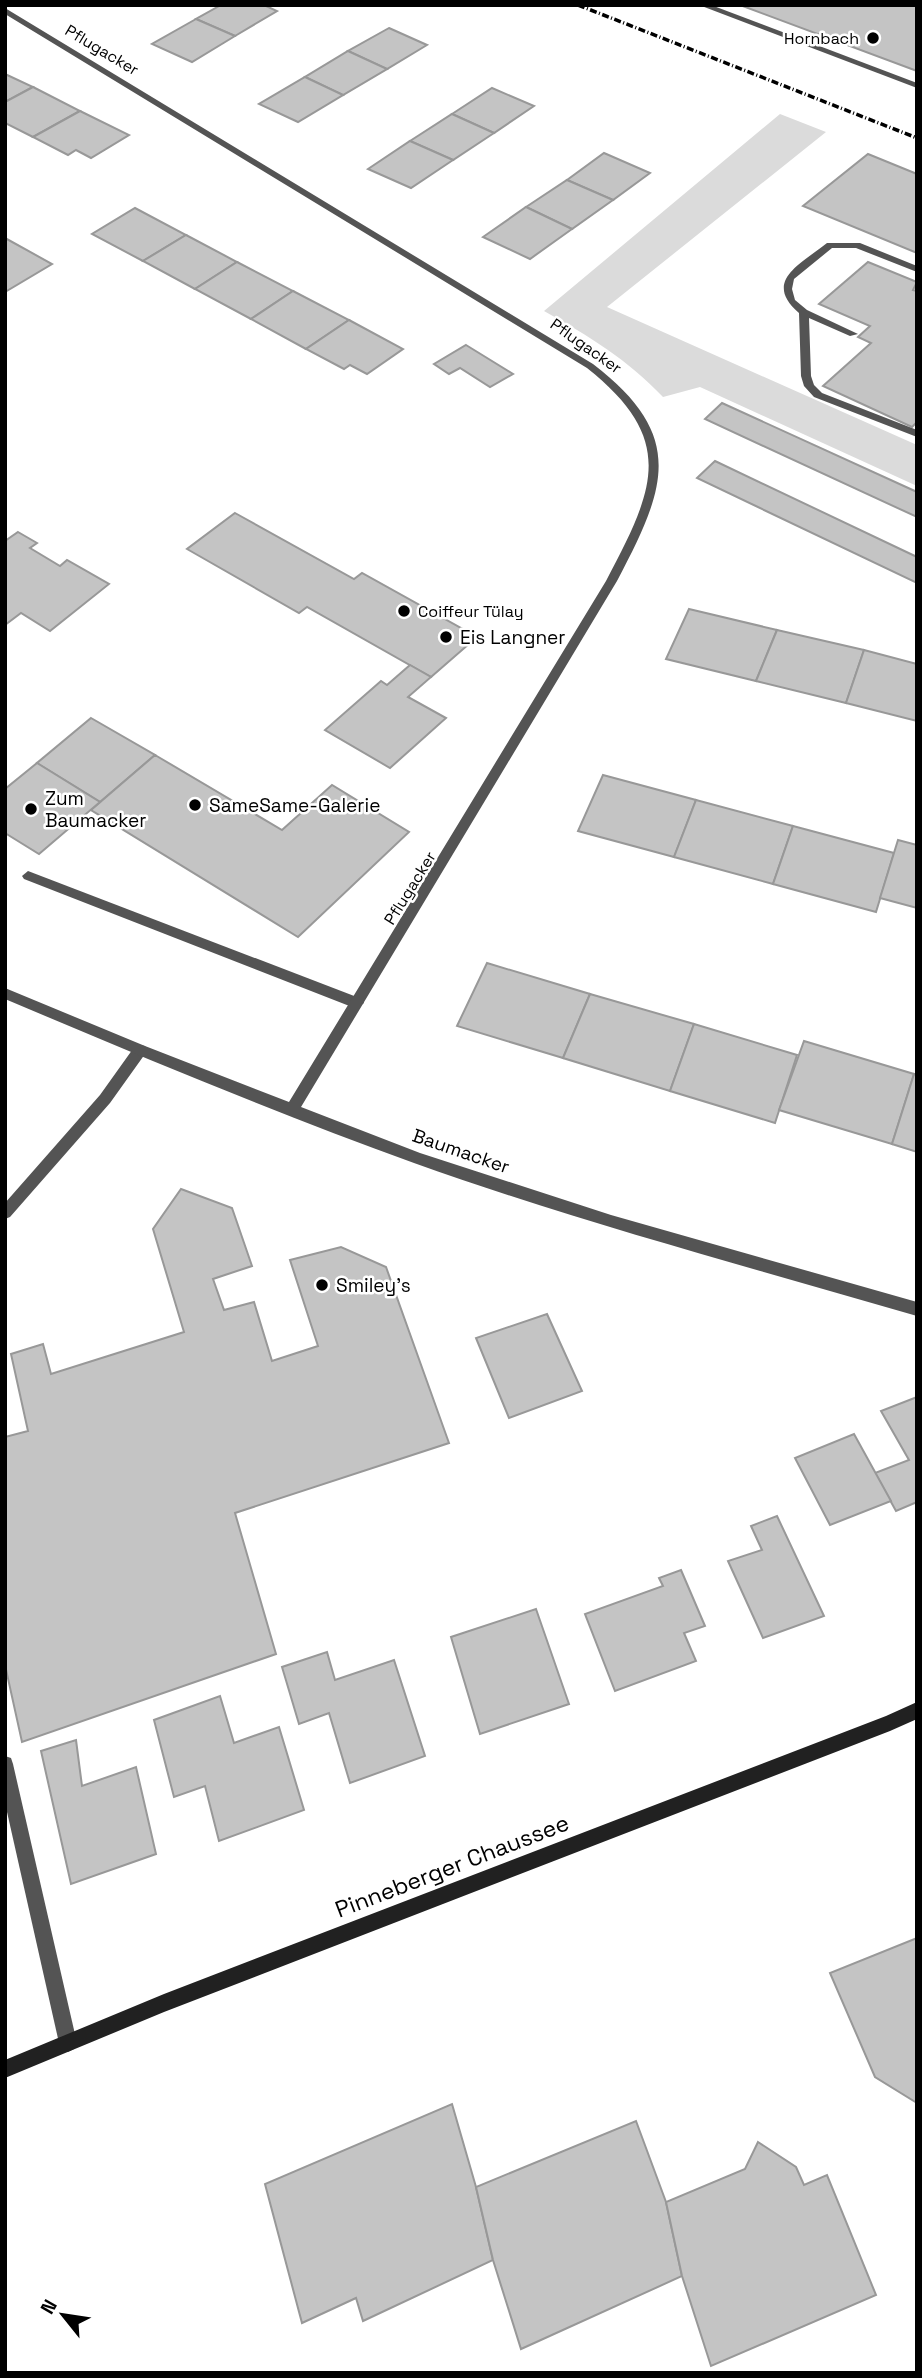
<svg xmlns="http://www.w3.org/2000/svg" width="922" height="2378" viewBox="0 0 922 2378" font-family="'Space Grotesk',sans-serif">
	<style>
		.green { fill: #dbdbdb }
		.building { fill: #c4c4c4; stroke: #989898; stroke-width: 2 }
		.lines { fill: none; stroke-linecap: round; stroke-linejoin: round }
		.lane { fill: #545454; fill-rule: evenodd }
		.street { fill: #545454; fill-rule: evenodd }
		.secondary { fill: #212121; fill-rule: evenodd }
		.rail { stroke: #000; stroke-width: 3.5; stroke-dasharray: 7 2.5 1 2.5; stroke-linecap: butt }
		.poi-dot { fill: #000; stroke: #fff; stroke-width: 2.5 }
		.labels { text-anchor: middle; dominant-baseline: central; stroke-width: 5; stroke-linejoin: round; paint-order: stroke }
		.far-poi-label { font-size: 16px; fill: #000; stroke: #fff; text-anchor: end }
		.far-street-label { font-size: 16px; fill: #000; stroke: #fff }
		.poi-label { font-size: 19px; fill: #000; stroke: #fff; text-anchor: start }
		.street-label { font-size: 19px; fill: #000; stroke: #fff }
		.near-street-label { font-size: 23px; fill: #000; stroke: #fff }
	</style>
	<rect width="100%" height="100%" fill="#fff"/>
	<path class="green" d="M780,114l46,18 -219,175 310,138v41l-217,-99 -37,10c-35,-37 -74,-61 -119,-86z"/>
	<g class="building">
		<polygon points="221,5 264,5 277,11 235,36 196,19"/>
		<polygon points="740,5 917,5 917,71"/>
		<polygon points="196,19 235,36 192,62 152,44"/>
		<polygon points="389,28 427,45 387,69 348,51"/>
		<polygon points="348,51 387,69 343,95 305,77"/>
		<polygon points="5,74 33,87 5,102"/>
		<polygon points="305,77 343,95 298,122 259,104"/>
		<polygon points="33,87 80,111 33,137 5,123 5,102"/>
		<polygon points="492,88 534,106 494,133 452,114"/>
		<polygon points="80,111 129,135 91,158 76,150 68,155 33,137"/>
		<polygon points="452,114 494,133 453,160 410,141"/>
		<polygon points="410,141 453,160 411,188 368,169"/>
		<polygon points="604,153 650,173 613,200 567,180"/>
		<polygon points="868,154 917,174 917,253 803,206"/>
		<polygon points="567,180 613,200 572,229 526,207"/>
		<polygon points="526,207 572,229 530,259 483,237"/>
		<polygon points="135,208 186,235 143,261 92,234"/>
		<polygon points="186,235 237,262 195,289 143,261"/>
		<polygon points="5,238 52,264 5,292"/>
		<polygon points="237,262 293,291 251,319 195,289"/>
		<polygon points="868,262 917,282 913,290 917,291 917,422 912,427 823,386 871,343 858,337 870,326 819,304"/>
		<polygon points="293,291 349,320 306,349 251,319"/>
		<polygon points="349,320 403,349 367,374 350,365 344,369 306,349"/>
		<polygon points="466,345 513,374 490,387 460,368 449,374 434,364"/>
		<polygon points="722,403 917,492 917,517 705,419"/>
		<polygon points="715,461 917,557 917,583 697,478"/>
		<polygon points="235,513 354,579 362,573 477,637 431,677 307,607 299,613 187,549"/>
		<polygon points="18,532 37,543 30,548 60,566 67,560 109,584 50,631 21,613 5,625 5,541"/>
		<polygon points="689,609 777,630 756,681 666,659"/>
		<polygon points="777,630 864,650 846,703 756,681"/>
		<polygon points="864,650 917,664 917,721 846,703"/>
		<polygon points="410,665 431,677 408,697 446,718 390,768 325,730 381,681 387,685"/>
		<polygon points="91,718 155,755 100,802 37,763"/>
		<polygon points="155,755 282,830 332,785 409,832 298,937 91,810"/>
		<polygon points="37,763 100,802 39,854 5,833 5,789"/>
		<polygon points="603,775 696,800 674,857 578,831"/>
		<polygon points="696,800 793,826 773,884 674,857"/>
		<polygon points="793,826 894,853 876,912 773,884"/>
		<polygon points="898,840 917,845 917,908 880,898"/>
		<polygon points="487,963 590,994 563,1058 457,1026"/>
		<polygon points="590,994 694,1024 670,1091 563,1058"/>
		<polygon points="694,1024 797,1055 775,1123 670,1091"/>
		<polygon points="804,1041 914,1074 892,1144 779,1110"/>
		<polygon points="914,1074 917,1075 917,1152 892,1144"/>
		<polygon points="181,1189 232,1208 252,1266 213,1279 224,1310 254,1302 272,1361 318,1346 290,1260 341,1247 386,1267 449,1443 235,1513 276,1654 22,1742 5,1665 5,1437 28,1431 11,1354 43,1344 51,1374 184,1332 153,1229"/>
		<polygon points="547,1314 582,1391 509,1418 476,1338"/>
		<polygon points="917,1397 917,1502 896,1511 875,1473 909,1460 881,1411"/>
		<polygon points="854,1434 891,1501 830,1525 795,1458"/>
		<polygon points="777,1516 824,1616 763,1638 728,1561 762,1550 751,1526"/>
		<polygon points="681,1570 705,1626 684,1633 696,1661 615,1691 585,1614 663,1586 659,1578"/>
		<polygon points="536,1609 569,1704 480,1734 451,1637"/>
		<polygon points="327,1652 335,1680 394,1660 425,1756 350,1783 329,1713 299,1724 282,1667"/>
		<polygon points="220,1696 234,1743 279,1727 304,1810 219,1841 205,1786 174,1797 154,1720"/>
		<polygon points="76,1740 82,1786 136,1767 156,1854 71,1884 41,1751"/>
		<polygon points="917,1938 917,2103 875,2077 830,1973"/>
		<polygon points="452,2104 476,2187 493,2260 363,2321 356,2298 302,2323 265,2184"/>
		<polygon points="636,2121 666,2202 682,2276 521,2349 493,2260 476,2187"/>
		<polygon points="758,2142 796,2167 804,2185 827,2175 876,2295 711,2366 682,2276 666,2202 745,2169"/>
	</g>
	<g class="lines">
		<g class="lane">
			<polygon points="699,5 711,5 917,83 917,88"/>
			<path d="M827,243h33l57,23v6l-61,-24h-24l-38,31 -2,10 3,11 12,10 51,24 -8,2 -41,-18 2,58 3,9 8,8 95,37v7l-103,-40 -10,-11 -3,-10 -2,-63c-37,-32 2,-49 28,-70z"/>
			<polygon points="28,871 362,999 364,1003 357,1008 352,1007 24,879 22,876"/>
			<polygon points="140,1045 145,1046 147,1050 145,1054 110,1103 10,1217 5,1219 5,1203 100,1095 135,1046"/>
			<polygon points="5,1756 11,1758 13,1764 77,2043 74,2049 68,2052 62,2049 59,2043 5,1803"/>
		</g>
		<path class="street" d="M5,8l588,356c94,72 73,124 24,217l-316,526 119,46 191,62 306,87v14c-168,-49 -338,-94 -503,-153 -138,-50 -274,-107 -409,-164v-11l140,58 144,56 317,-521c48,-91 72,-141 -19,-213l-582,-354z"/>
		<polygon class="secondary" points="917,1702 917,1719 890,1731 164,2012 5,2078 5,2060 164,1994 886,1716"/>
		<polyline class="rail" points="578,5 917,138"/>
	</g>
	<g class="poi-dot">
		<circle cx="873" cy="38" r="7"/>
		<circle cx="404" cy="611" r="7"/>
		<circle cx="446" cy="637" r="7"/>
		<circle cx="195" cy="805" r="7"/>
		<circle cx="31" cy="809" r="7"/>
		<circle cx="322" cy="1285" r="7"/>
	</g>
	<g class="labels">
		<g class="far-poi-label">
			<text x="859" y="38">Hornbach</text>
			<text x="418" y="611" text-anchor="start">Coiffeur Tülay</text>
		</g>
		<g class="far-street-label">
			<text transform="translate(102 50) rotate(31)">Pflugacker</text>
			<text transform="translate(586 346) rotate(35)">Pflugacker</text>
			<text transform="translate(410 888) rotate(-58)">Pflugacker</text>
		</g>
		<g class="poi-label">
			<text x="460" y="637">Eis Langner</text>
			<text x="45" y="798">Zum<tspan x="45" dy="22">Baumacker</tspan></text>
			<text x="209" y="805">SameSame-Galerie</text>
			<text x="336" y="1285">Smiley's</text>
		</g>
		<g class="street-label">
			<text transform="translate(461 1151) rotate(19)">Baumacker</text>
		</g>
		<g class="near-street-label">
			<text transform="translate(452 1866) rotate(-21)">Pinneberger Chaussee</text>
		</g>
	</g>
	<rect width="922" height="2378" fill="none" stroke="#000000" stroke-width="14"/>
	<g transform="translate(63 2315) rotate(300)" stroke="#ffffff" stroke-width="5" paint-order="stroke">
	<path d="M0-5L12 26L0 18L-12 26Z" fill="#000000"/>
	<text y="-10" font-size="19" font-weight="bold" text-anchor="middle" fill="#000000">N</text>
	</g>
</svg>
